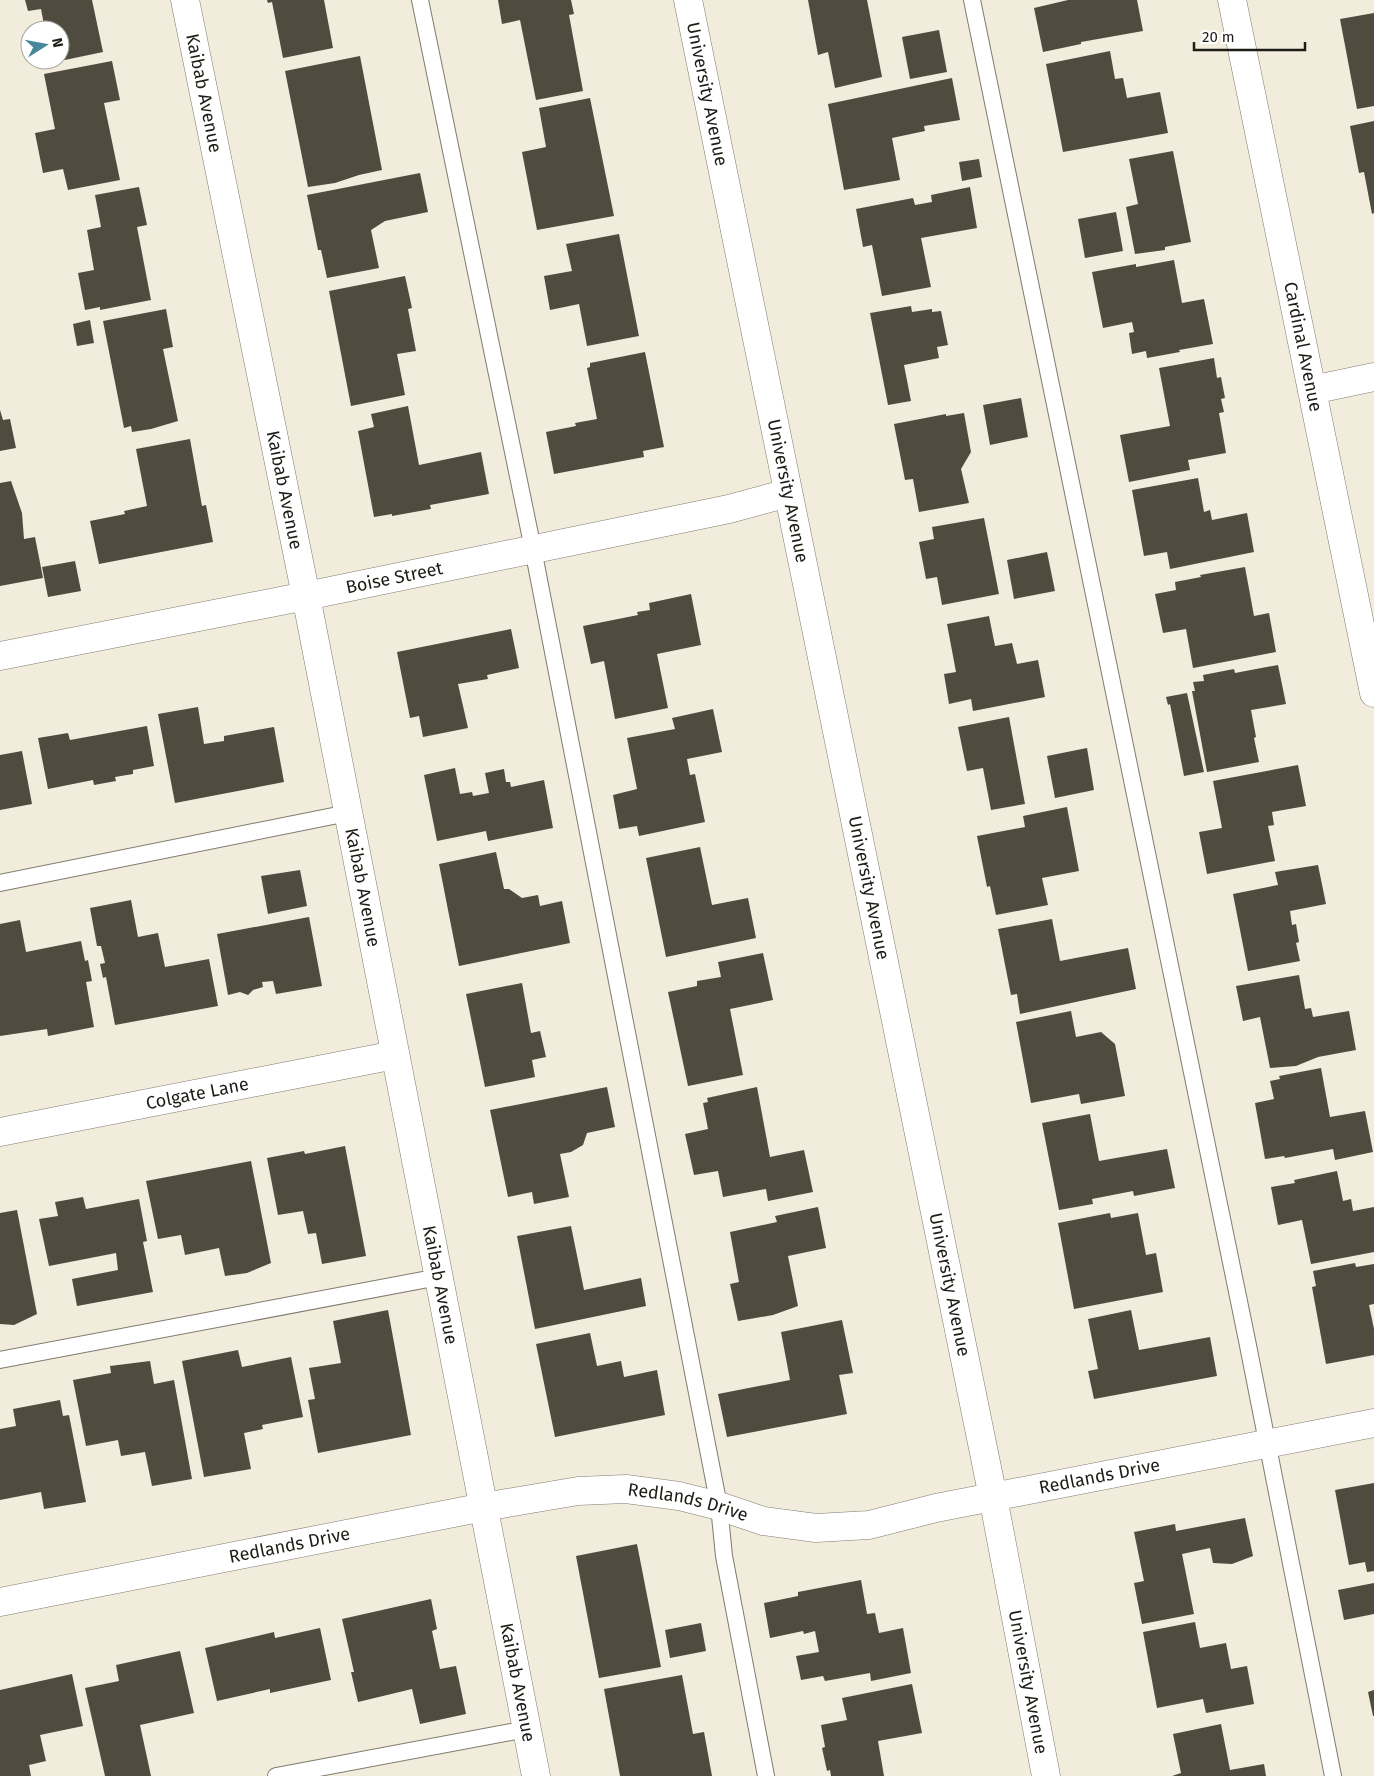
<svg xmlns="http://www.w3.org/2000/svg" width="1374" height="1776" viewBox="0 0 1374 1776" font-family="'Fira Sans',sans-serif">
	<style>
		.building { fill: #504b3f }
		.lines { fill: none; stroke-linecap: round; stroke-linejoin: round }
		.lane-casing { stroke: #817b6e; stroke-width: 18 }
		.street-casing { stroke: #817b6e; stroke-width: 29 }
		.secondary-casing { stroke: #817b6e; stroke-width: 29 }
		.lane { stroke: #fff; stroke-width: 16 }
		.street { stroke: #fff; stroke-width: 28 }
		.secondary { stroke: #fff; stroke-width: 28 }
		.labels { text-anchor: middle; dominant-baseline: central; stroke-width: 5; stroke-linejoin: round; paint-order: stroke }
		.street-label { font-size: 18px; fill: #1e1c16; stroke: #fff }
	</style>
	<rect width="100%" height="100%" fill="#f2ecdd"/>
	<g class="building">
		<polygon points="25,0 92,0 103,52 60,61 60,30 45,30 41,9 28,11"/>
		<polygon points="267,0 324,0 333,48 283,58 272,2 268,3"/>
		<polygon points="498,0 571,0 574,14 569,15 583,91 536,100 520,20 502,24"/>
		<polygon points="808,0 867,0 882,77 835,88 828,52 818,55"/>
		<polygon points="1068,0 1137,0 1143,31 1081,42 1081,44 1043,52 1034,8"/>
		<polygon points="1374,13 1374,106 1357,109 1340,19"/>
		<polygon points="939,30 947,72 910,79 902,37"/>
		<polygon points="1110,51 1115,79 1123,78 1127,98 1160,92 1168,133 1063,152 1046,64"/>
		<polygon points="360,56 382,170 359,175 335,183 308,187 285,71"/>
		<polygon points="112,61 120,100 104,103 120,180 68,190 63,169 43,173 35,133 55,129 44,74"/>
		<polygon points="952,78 960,120 924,126 925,131 892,138 900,180 844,190 828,104"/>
		<polygon points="590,98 614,216 537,230 522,152 546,147 539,108"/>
		<polygon points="1374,121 1374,213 1372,214 1364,172 1359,173 1350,126"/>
		<polygon points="1173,151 1191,242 1165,247 1165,250 1135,254 1126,207 1138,204 1129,159"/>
		<polygon points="979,159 982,177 962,181 959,162"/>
		<polygon points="420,173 428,212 385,221 371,230 379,268 327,278 321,250 318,250 307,195"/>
		<polygon points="139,187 147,225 137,227 151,300 100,310 100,307 85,310 78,273 94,270 87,230 101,227 95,195"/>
		<polygon points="970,187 977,228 921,238 931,287 882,296 872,245 863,247 856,209 913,198 915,205 932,202 931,195"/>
		<polygon points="1116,212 1123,251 1085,258 1078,219"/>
		<polygon points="619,234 639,336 587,346 579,304 550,310 544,276 572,271 566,244"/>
		<polygon points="1174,260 1182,303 1204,299 1213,344 1179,350 1180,352 1147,358 1146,351 1132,354 1129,333 1134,332 1132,322 1103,328 1092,272 1136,264 1136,267"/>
		<polygon points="405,276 412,308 408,309 416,351 397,354 405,395 351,406 329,291"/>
		<polygon points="911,306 912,312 932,309 932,312 941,311 948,345 937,347 939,358 904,365 911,401 888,405 870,313"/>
		<polygon points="166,309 173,347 163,349 178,421 151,429 132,432 131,426 124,428 103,321"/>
		<polygon points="90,320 94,343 77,346 73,324"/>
		<polygon points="645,352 664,447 643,451 644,457 554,474 546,432 576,426 575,423 597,419 587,368 590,367 590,363"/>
		<polygon points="1214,358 1217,378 1221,377 1225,398 1221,399 1224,412 1219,413 1226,453 1188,460 1190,470 1129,482 1120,435 1170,426 1159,368"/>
		<polygon points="1021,398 1028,437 990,445 983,405"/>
		<polygon points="408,406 419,465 481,452 489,494 430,505 431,509 392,516 392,514 374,517 358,431 374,427 371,414"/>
		<polygon points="0,410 3,420 10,419 16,448 0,451"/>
		<polygon points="964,413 971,452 961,469 969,503 919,512 913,479 905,480 894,424 946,414 946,416"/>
		<polygon points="190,439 202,506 206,505 213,542 99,564 90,521 125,514 124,511 147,506 136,449"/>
		<polygon points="1198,478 1204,512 1210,510 1212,520 1247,513 1254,552 1170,569 1167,552 1144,556 1132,490"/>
		<polygon points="11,481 22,513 24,539 35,537 43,578 0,586 0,483"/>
		<polygon points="984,518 999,594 942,605 937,577 926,579 919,542 934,539 932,527"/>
		<polygon points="1047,552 1055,591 1014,599 1007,560"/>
		<polygon points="75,561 81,591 48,597 42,567"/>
		<polygon points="1245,567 1254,616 1269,613 1276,652 1193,668 1186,629 1163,633 1155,594 1176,590 1175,582 1201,577 1200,575"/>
		<polygon points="691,594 701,645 657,654 668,708 615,719 604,661 591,664 583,626 638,615 637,612 650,610 649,603"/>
		<polygon points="989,616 995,646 1012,643 1017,664 1038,660 1045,697 973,711 971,699 949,704 944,674 956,672 947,624"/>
		<polygon points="511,629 519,668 487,675 488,679 458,684 468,728 423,737 419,716 410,718 397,652"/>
		<polygon points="1278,665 1286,704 1251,710 1256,737 1254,738 1259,762 1207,772 1192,691 1195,691 1193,682 1204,681 1203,675 1234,669 1235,673"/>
		<polygon points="1187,693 1204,772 1184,776 1170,704 1168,705 1166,697"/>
		<polygon points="198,707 204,744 224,741 224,736 274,727 284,782 175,803 158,714"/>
		<polygon points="713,709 722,752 687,759 690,775 695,774 705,822 639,836 637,826 619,829 613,795 637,789 627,738 675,729 672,718"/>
		<polygon points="1009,717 1025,804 991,810 983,768 967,771 958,727"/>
		<polygon points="147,726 154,766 133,770 133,774 115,777 116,781 94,785 93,780 48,789 38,738 68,733 70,740"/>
		<polygon points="1087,748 1094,790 1055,798 1047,756"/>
		<polygon points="22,751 32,804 0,810 0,755"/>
		<polygon points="1298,765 1306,806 1272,812 1274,825 1268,826 1275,861 1207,874 1199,832 1222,828 1213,781"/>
		<polygon points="455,768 460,794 472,792 473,796 489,793 485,773 504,769 506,782 510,782 511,787 544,780 553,828 488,841 486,831 437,841 424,775"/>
		<polygon points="1067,807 1079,871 1042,878 1048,905 996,915 990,886 987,887 977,836 1025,827 1023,816"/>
		<polygon points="700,847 712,905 748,898 756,938 666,957 646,858"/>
		<polygon points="496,852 504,889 509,889 522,898 538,895 540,906 562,901 570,943 459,966 439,864"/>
		<polygon points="1318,865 1326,904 1290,911 1292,925 1296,924 1299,942 1296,943 1300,961 1248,971 1233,894 1278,885 1275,872"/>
		<polygon points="300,870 307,906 268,914 261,876"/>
		<polygon points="131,900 138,937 158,933 165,967 209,959 218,1006 115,1025 106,977 103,978 100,964 105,963 101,946 97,946 90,908"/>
		<polygon points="309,917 322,986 276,994 273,981 262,982 263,987 253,990 248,995 240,992 228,995 217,934"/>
		<polygon points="1052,919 1060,961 1128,948 1136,989 1020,1014 1017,994 1011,995 998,929"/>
		<polygon points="20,920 26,952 81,941 85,961 88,960 92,981 86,982 94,1027 48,1036 47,1029 0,1036 0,924"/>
		<polygon points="763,953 773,1000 730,1009 743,1075 688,1086 668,992 697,986 697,981 721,977 718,962"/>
		<polygon points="1299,975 1305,1009 1311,1008 1313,1017 1349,1011 1356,1050 1318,1057 1296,1066 1270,1068 1260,1017 1243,1021 1236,986"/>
		<polygon points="522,983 531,1033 540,1031 546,1057 532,1060 535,1077 485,1087 466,994"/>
		<polygon points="1071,1011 1076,1037 1101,1032 1115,1044 1125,1096 1081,1104 1079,1094 1031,1103 1016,1022"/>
		<polygon points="1321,1068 1330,1117 1365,1111 1373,1152 1335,1160 1333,1149 1285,1158 1284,1156 1265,1159 1255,1103 1274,1099 1270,1081 1280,1079 1279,1076"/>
		<polygon points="607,1087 615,1127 587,1133 583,1145 571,1152 560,1154 569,1197 534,1204 532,1192 508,1197 490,1110"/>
		<polygon points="757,1087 770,1157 804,1150 813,1192 768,1201 766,1189 723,1197 718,1171 694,1175 685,1134 708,1129 703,1103 708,1102 707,1098"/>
		<polygon points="1090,1114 1099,1161 1167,1149 1175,1188 1134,1196 1133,1191 1092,1199 1093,1204 1059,1210 1042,1123"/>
		<polygon points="345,1146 366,1256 322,1264 316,1233 308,1234 303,1211 278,1215 267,1158 304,1151 305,1154"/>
		<polygon points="251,1161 271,1263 247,1273 225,1276 219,1248 185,1255 181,1235 158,1239 146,1181"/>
		<polygon points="1337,1171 1343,1201 1351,1199 1353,1211 1374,1207 1374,1252 1311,1264 1302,1220 1278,1225 1271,1187 1295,1183 1294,1180"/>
		<polygon points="83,1197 86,1209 139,1199 147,1241 143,1242 153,1292 77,1306 72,1279 118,1270 116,1253 49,1266 39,1219 58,1216 55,1202"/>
		<polygon points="818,1207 826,1248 788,1256 798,1306 773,1315 738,1321 730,1284 739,1282 730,1232 777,1222 775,1216"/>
		<polygon points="17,1210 37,1314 14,1325 0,1324 0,1213"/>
		<polygon points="1110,1213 1111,1218 1138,1213 1146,1255 1156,1253 1163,1292 1074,1309 1058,1223"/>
		<polygon points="571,1226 584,1290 641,1278 646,1306 535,1329 517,1236"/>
		<polygon points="1355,1263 1356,1267 1374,1264 1374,1304 1369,1305 1374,1329 1374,1355 1326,1364 1312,1287 1316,1286 1313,1271"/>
		<polygon points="388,1310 411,1435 318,1453 308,1400 315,1399 309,1368 341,1363 333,1321"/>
		<polygon points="1131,1310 1139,1350 1210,1337 1217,1376 1094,1399 1088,1371 1098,1369 1088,1319"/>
		<polygon points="842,1320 853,1373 839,1375 847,1414 727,1437 718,1394 790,1380 781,1332"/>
		<polygon points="590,1333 597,1366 621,1361 624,1377 657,1370 665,1415 555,1437 536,1344"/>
		<polygon points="238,1350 242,1367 291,1357 303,1417 262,1425 263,1429 244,1433 251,1469 204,1477 182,1361"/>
		<polygon points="150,1361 154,1384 174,1380 192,1479 152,1486 145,1452 121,1456 118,1440 86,1446 73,1380 111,1373 110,1366"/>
		<polygon points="60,1400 63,1416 69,1415 86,1502 44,1509 41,1492 0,1500 0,1429 16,1426 13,1409"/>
		<polygon points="1374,1483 1374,1571 1367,1572 1365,1562 1349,1565 1335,1490"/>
		<polygon points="1245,1518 1253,1556 1232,1564 1213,1563 1210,1548 1182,1554 1194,1614 1142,1624 1134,1583 1144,1581 1134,1532 1175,1524 1176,1531"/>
		<polygon points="637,1544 661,1667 599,1678 576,1556"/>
		<polygon points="861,1580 867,1614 875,1613 879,1633 903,1628 911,1673 871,1681 870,1673 825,1681 823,1676 801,1680 796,1656 819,1652 815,1631 804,1634 803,1631 770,1638 764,1603 798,1596 798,1592"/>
		<polygon points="1374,1583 1374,1614 1344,1620 1338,1590"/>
		<polygon points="431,1599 437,1629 432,1631 440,1669 456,1666 466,1714 420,1724 412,1689 358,1702 351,1672 354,1672 342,1619"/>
		<polygon points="1195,1622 1200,1648 1226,1643 1231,1669 1247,1666 1254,1704 1206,1713 1203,1699 1157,1708 1143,1632"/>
		<polygon points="701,1623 706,1651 670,1658 665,1630"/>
		<polygon points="320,1628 331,1680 270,1693 270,1689 217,1701 205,1648 274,1632 275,1638"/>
		<polygon points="180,1651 194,1713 140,1725 151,1776 105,1776 85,1688 119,1681 116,1665"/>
		<polygon points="72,1674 83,1726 40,1735 46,1761 29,1765 31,1776 0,1776 0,1690"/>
		<polygon points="682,1675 693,1734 704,1732 712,1776 620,1776 604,1689"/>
		<polygon points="912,1684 922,1733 878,1741 884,1776 831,1776 830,1770 827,1771 822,1748 825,1747 821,1725 847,1720 842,1698"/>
		<polygon points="1374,1690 1374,1716 1373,1716 1368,1692"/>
		<polygon points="1221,1724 1230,1770 1264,1764 1266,1776 1172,1776 1181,1773 1173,1734"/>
	</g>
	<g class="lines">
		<defs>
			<g id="lane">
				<polyline points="420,0 533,549 719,1506 724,1556 766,1776"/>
				<path d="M972,0c122,592 246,1183 361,1776"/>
				<polyline points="0,883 348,813"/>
				<polyline points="0,1360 439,1277"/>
				<polyline points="276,1776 527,1729"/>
			</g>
			<g id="street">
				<path id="s1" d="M185,0l121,596 230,1180"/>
				<path id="s2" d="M1232,0l142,693"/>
				<polyline points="1312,390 1374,377"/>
				<path id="s3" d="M0,656l306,-60 423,-87 59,-16"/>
				<path id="s4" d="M0,1132l395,-77"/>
				<path id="s5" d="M0,1602l484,-95 94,-16 48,-2 53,7 40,10 44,15 53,7 53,-3 67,-17 438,-85"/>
			</g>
			<g id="secondary">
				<path id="s6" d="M688,0l305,1497 53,279"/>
			</g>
		</defs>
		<use href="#lane" class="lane-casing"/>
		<use href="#street" class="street-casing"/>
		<use href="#secondary" class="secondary-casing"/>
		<use href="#lane" class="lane"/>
		<use href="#street" class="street"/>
		<use href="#secondary" class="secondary"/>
	</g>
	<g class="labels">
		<g class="street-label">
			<text stroke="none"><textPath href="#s1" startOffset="95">Kaibab Avenue</textPath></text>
			<text stroke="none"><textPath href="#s6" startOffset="96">University Avenue</textPath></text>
			<text stroke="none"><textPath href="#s2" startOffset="354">Cardinal Avenue</textPath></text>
			<text stroke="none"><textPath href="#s1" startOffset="500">Kaibab Avenue</textPath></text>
			<text stroke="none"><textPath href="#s6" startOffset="501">University Avenue</textPath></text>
			<text stroke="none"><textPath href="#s3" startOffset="402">Boise Street</textPath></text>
			<text stroke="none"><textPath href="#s1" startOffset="905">Kaibab Avenue</textPath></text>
			<text stroke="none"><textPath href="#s6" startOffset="906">University Avenue</textPath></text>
			<text stroke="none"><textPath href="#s4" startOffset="201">Colgate Lane</textPath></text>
			<text stroke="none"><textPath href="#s6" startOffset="1311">University Avenue</textPath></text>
			<text stroke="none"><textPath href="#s1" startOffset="1310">Kaibab Avenue</textPath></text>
			<text stroke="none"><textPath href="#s5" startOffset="1120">Redlands Drive</textPath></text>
			<text stroke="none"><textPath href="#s5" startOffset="700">Redlands Drive</textPath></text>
			<text stroke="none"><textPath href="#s5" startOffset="295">Redlands Drive</textPath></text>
			<text stroke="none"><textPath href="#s6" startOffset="1716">University Avenue</textPath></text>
			<text stroke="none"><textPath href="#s1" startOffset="1715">Kaibab Avenue</textPath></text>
		</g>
	</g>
	<g transform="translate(45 45) rotate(79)"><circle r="24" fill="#ffffff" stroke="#a5a4a2"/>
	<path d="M0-4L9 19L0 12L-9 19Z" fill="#47899a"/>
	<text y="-8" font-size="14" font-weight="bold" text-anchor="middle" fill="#1e1c16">N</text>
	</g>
	<path d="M1194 42v8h111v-8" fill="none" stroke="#1e1c16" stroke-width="2.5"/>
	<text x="1202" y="42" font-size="15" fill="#1e1c16" stroke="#ffffff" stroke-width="4" paint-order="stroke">20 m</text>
</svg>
